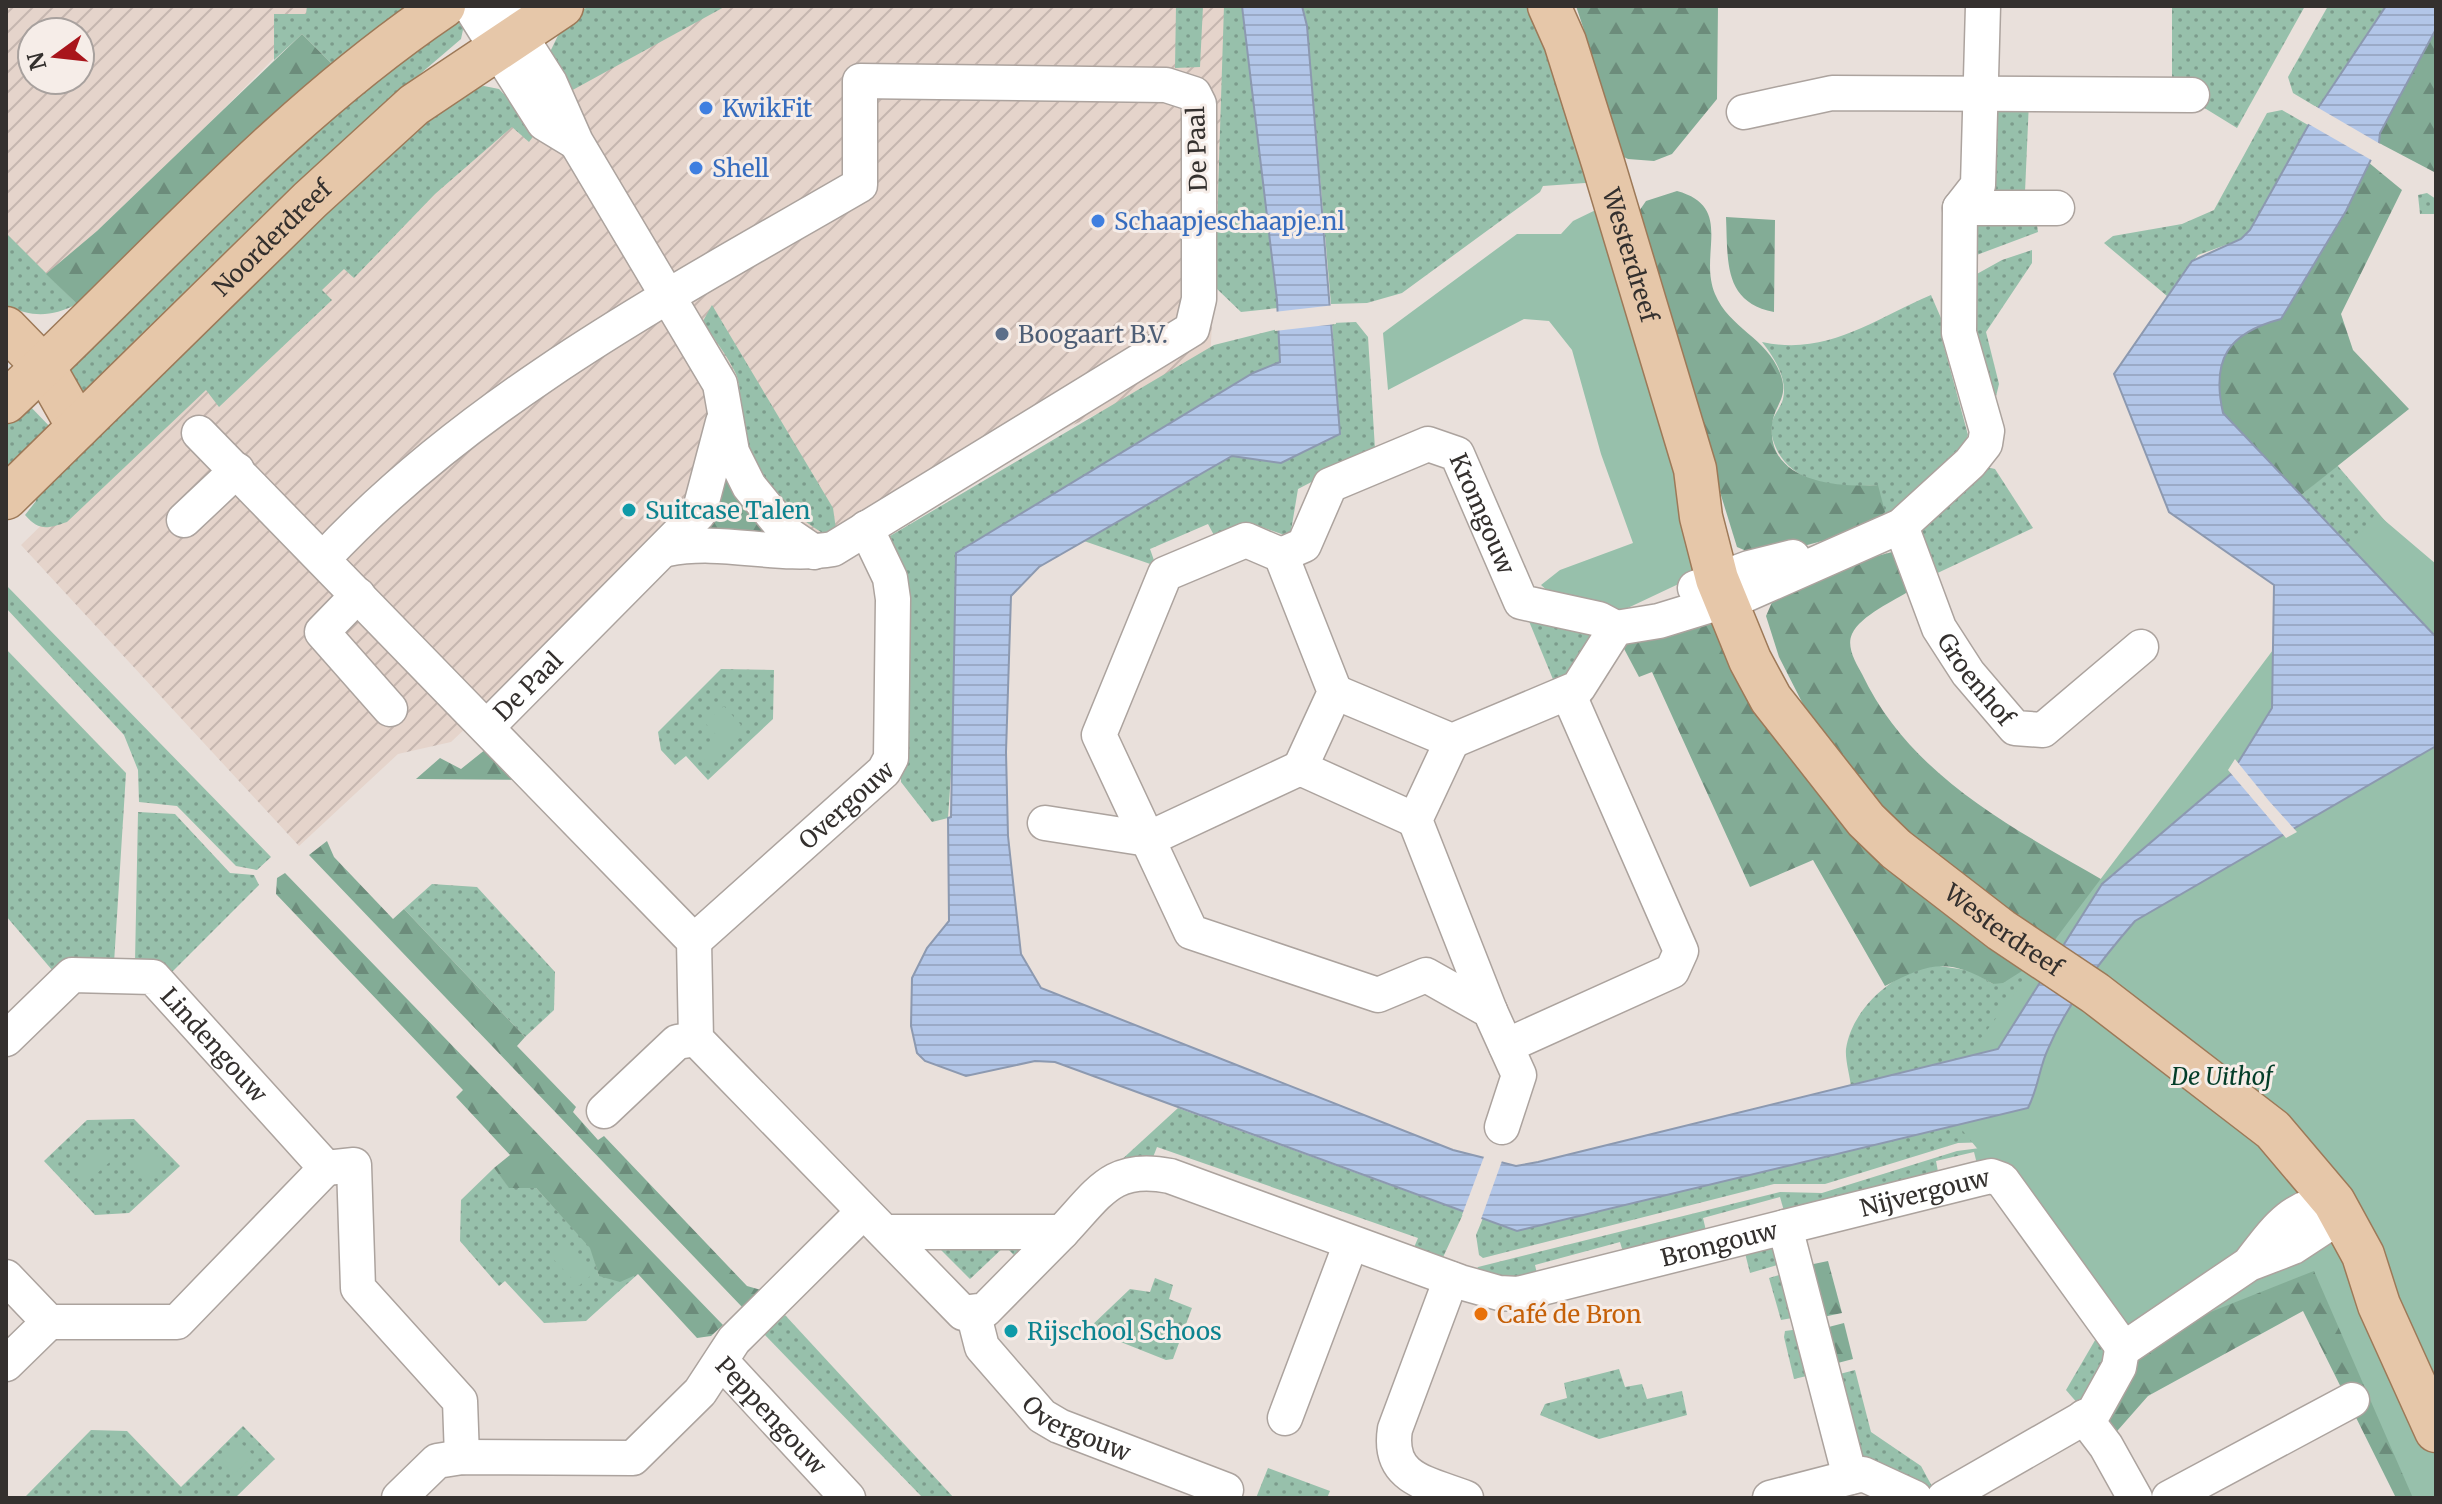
<svg xmlns="http://www.w3.org/2000/svg" width="2442" height="1504" viewBox="0 0 2442 1504" font-family="Merriweather,serif">
	<style>
		.industrial { fill: url(#industrial-furrows); fill-rule: evenodd }
		.grass { fill: url(#grass-dots) }
		.forest { fill: url(#forest-firs) }
		.green { fill: #97c0ab }
		.water { fill: url(#water-rules); stroke: #8c99b0; stroke-width: 2 }
		.pier { fill: #e9e0db }
		.lines { fill: none; stroke-linecap: round; stroke-linejoin: round }
		.minor-casing { stroke: #aca39e; stroke-width: 37 }
		.major-casing { stroke: #9d7958; stroke-width: 45 }
		.minor { stroke: #fff; stroke-width: 34 }
		.major { stroke: #e6c7a9; stroke-width: 42 }
		.shop-dot { fill: #3f7fe0; stroke: #f6ede8; stroke-width: 3 }
		.service-dot { fill: #5c6f8a; stroke: #f6ede8; stroke-width: 3 }
		.culture-dot { fill: #0f9aa8; stroke: #f6ede8; stroke-width: 3 }
		.food-dot { fill: #e8710a; stroke: #f6ede8; stroke-width: 3 }
		.labels { text-anchor: middle; dominant-baseline: central; stroke-width: 6; stroke-linejoin: round; paint-order: stroke }
		.shop-label { font-size: 24px; fill: #366cbe; stroke: #f6ede8; text-anchor: start }
		.street-label { font-size: 24px; fill: #34302e; stroke: #f6ede8 }
		.service-label { font-size: 24px; fill: #4e5e75; stroke: #f6ede8; text-anchor: start }
		.culture-label { font-size: 24px; fill: #0d838f; stroke: #f6ede8; text-anchor: start }
		.park-label { font-size: 24px; font-style: italic; fill: #033d28; stroke: #f6ede8 }
		.food-label { font-size: 24px; fill: #c56008; stroke: #f6ede8; text-anchor: start }
	</style>
	<defs>
		<pattern id="industrial-furrows" width="10" height="10" patternUnits="userSpaceOnUse" patternTransform="scale(2)"><rect width="10" height="10" fill="#e5d4cb"/><path d="M-1 1l2-2M0 10L10 0M9 11l2-2" fill="none" stroke="#c5b6af"/></pattern>
		<pattern id="grass-dots" width="8" height="8" patternUnits="userSpaceOnUse" patternTransform="scale(2)"><rect width="8" height="8" fill="#97c0ab"/><path d="M2 2h.1M6 6h.1" fill="none" stroke="#7c9c8c" stroke-width="1.8" stroke-linecap="round"/></pattern>
		<pattern id="forest-firs" width="22" height="20" patternUnits="userSpaceOnUse" patternTransform="scale(2)"><rect width="22" height="20" fill="#83ac96"/><path d="M5 1l3.5 6h-7zM16 11l3.5 6h-7z" fill="#6c8c7b"/></pattern>
		<pattern id="water-rules" width="6" height="5" patternUnits="userSpaceOnUse" patternTransform="scale(2)"><rect width="6" height="5" fill="#b2c6e8"/><path d="M0 2.5h6" fill="none" stroke="#9aaac7"/></pattern>
	</defs>
	<rect width="100%" height="100%" fill="#e9e0db"/>
	<g class="industrial">
		<path d="M6,6h315v5l-315,316zM32,32h48v48h-48z"/>
		<polygon points="651,6 1229,6 1210,361 825,541 673,531 451,742 398,754 299,846 21,545 457,121"/>
	</g>
	<g class="grass">
		<polygon points="307,6 413,6 335,67 302,34 274,60 274,14 306,14"/>
		<polygon points="589,6 726,6 569,92 550,52 565,21"/>
		<polygon points="1176,6 1203,6 1200,67 1175,68"/>
		<polygon points="1224,6 1242,6 1278,308 1241,312 1215,287"/>
		<polygon points="1302,6 1542,6 1599,182 1543,186 1540,192 1402,293 1367,303 1331,304 1307,26"/>
		<polygon points="2172,6 2305,6 2237,128 2172,88"/>
		<polygon points="2328,6 2386,6 2318,108 2293,93 2288,77"/>
		<polygon points="453,21 461,21 464,25 461,39 385,104 86,394 59,368 331,107"/>
		<path d="M484,86l15,3 39,41 -9,12 -17,-15 -77,67 -81,84 -10,-9 -22,21 10,10 -113,107 -13,-17 -139,132c-20,7 -28,9 -42,-7l11,-14 -1,-11 340,-329 91,-72z"/>
		<polygon points="1988,100 2029,101 2025,192 1984,192"/>
		<polygon points="2282,110 2308,125 2250,230 2242,239 2198,255 2167,296 2104,243 2113,236 2182,224 2214,210 2267,113"/>
		<polygon points="2427,193 2436,199 2436,214 2420,214 2418,195"/>
		<polygon points="1968,215 2036,218 2038,232 1966,259"/>
		<path d="M6,233l71,71c-26,13 -44,14 -71,1z"/>
		<polygon points="2032,250 2032,263 1986,332 1999,384 1990,421 1966,280 2002,260"/>
		<path d="M1931,295l13,30 -2,14 26,96 -9,21 -80,66 -1,-37c-36,3 -80,2 -100,-33 -5,-10 -8,-19 -6,-30 2,-8 9,-15 11,-23 5,-20 -9,-42 -21,-57 66,14 110,-22 169,-47z"/>
		<path d="M712,305l121,203 3,21 -12,5c-42,-26 -74,-61 -84,-111 -3,-16 3,-33 -4,-49 -9,-19 -23,-36 -33,-53z"/>
		<polygon points="1356,322 1368,337 1375,449 1298,489 1290,537 1250,523 1216,539 1208,524 1150,549 1156,566 1084,541 1232,456 1281,463 1340,434 1332,323"/>
		<polygon points="1278,329 1280,362 1253,373 956,553 953,745 948,818 932,822 901,782 900,597 887,550 890,536 1214,345"/>
		<polygon points="25,401 55,432 6,470 6,420"/>
		<polygon points="2337,465 2436,580 2436,637 2300,496"/>
		<polygon points="1982,466 1995,469 2033,528 1927,578 1914,539"/>
		<polygon points="6,585 271,857 257,870 236,866 177,806 139,802 138,770 124,735 6,608"/>
		<polygon points="1526,614 1591,633 1594,639 1557,689"/>
		<polygon points="6,649 126,773 114,963 58,977 6,916"/>
		<polygon points="721,669 774,670 773,719 708,780 686,756 675,765 661,750 658,732"/>
		<polygon points="138,812 175,814 230,873 254,875 259,885 169,975 135,962"/>
		<polygon points="432,884 477,887 555,972 554,1010 525,1037 404,909"/>
		<path d="M1933,965l39,6 21,13 37,-18 13,10 -45,73 -147,38c-1,-11 -6,-27 -5,-38 6,-41 48,-77 87,-84z"/>
		<polygon points="1178,1108 1464,1212 1438,1268 1410,1257 1418,1238 1157,1147 1150,1165 1118,1163"/>
		<polygon points="2004,1114 1993,1142 1958,1143 1825,1184 1774,1184 1483,1258 1479,1255 1476,1235 1483,1218 1517,1231"/>
		<polygon points="134,1119 180,1166 129,1213 95,1215 44,1161 87,1120"/>
		<polygon points="1980,1148 1990,1150 1989,1167 1978,1168 1974,1152 1936,1161 1939,1177 1786,1218 1780,1197 1703,1218 1708,1239 1625,1259 1620,1242 1535,1265 1539,1282 1510,1285 1476,1271 1478,1267 1780,1192 1822,1193 1957,1151"/>
		<polygon points="494,1168 509,1187 536,1188 591,1248 599,1276 638,1274 586,1321 544,1323 505,1281 499,1286 460,1241 461,1200"/>
		<polygon points="1016,1241 1027,1252 1018,1259 1005,1246 970,1279 936,1245"/>
		<polygon points="1772,1246 1784,1263 1750,1273 1744,1249"/>
		<polygon points="1786,1273 1792,1318 1781,1320 1769,1278"/>
		<polygon points="1155,1278 1173,1285 1169,1299 1192,1308 1173,1359 1166,1360 1088,1329 1130,1289 1150,1292"/>
		<polygon points="785,1315 954,1498 923,1498 763,1333"/>
		<polygon points="1800,1329 1811,1375 1794,1379 1784,1337 1785,1331"/>
		<polygon points="2101,1330 2111,1350 2079,1405 2066,1390"/>
		<polygon points="1619,1369 1625,1387 1642,1384 1647,1399 1682,1391 1687,1415 1599,1439 1540,1415 1545,1404 1567,1398 1564,1383"/>
		<polygon points="1855,1370 1871,1432 1921,1466 1934,1490 1928,1493 1854,1454 1832,1376"/>
		<polygon points="243,1426 275,1459 235,1498 26,1496 91,1430 127,1431 181,1487"/>
		<polygon points="1268,1468 1330,1491 1327,1498 1256,1498"/>
	</g>
	<g class="forest">
		<polygon points="1576,6 1718,6 1717,99 1672,154 1654,161 1628,159 1613,152 1595,94 1590,48"/>
		<polygon points="2436,29 2436,173 2379,143 2380,133"/>
		<polygon points="302,34 335,67 77,304 46,274 97,231"/>
		<path d="M2368,162l34,28 -61,124 12,36 56,59 -109,87c-21,-22 -62,-58 -77,-82 -17,-30 1,-71 29,-86 8,-5 20,-6 29,-9l65,-107z"/>
		<path d="M1677,191c58,16 21,63 38,103 14,34 52,44 65,79 10,25 -6,31 -8,52 -5,57 65,63 106,60l7,27 -14,16 -75,20 -40,7 -19,-8 -102,-330 11,-16z"/>
		<path d="M1726,217l49,3 -1,92c-51,-10 -46,-51 -48,-95z"/>
		<polygon points="726,458 763,525 765,539 697,537"/>
		<path d="M1892,552l19,38c-17,11 -50,25 -59,44 -6,13 4,29 10,40 49,103 150,153 244,208l-46,66 -146,-101 -81,-84 -54,-106 -13,-41 7,-16 78,-37z"/>
		<path d="M1717,621l53,93 260,252 -27,17 -10,1c-44,-27 -65,-21 -108,2l-72,-126 -63,27 -98,-215 -13,5 -17,-32 9,-8z"/>
		<polygon points="486,749 528,780 416,779 440,758 461,769"/>
		<polygon points="327,841 334,857 393,919 404,909 525,1037 517,1046 576,1107 573,1112 598,1140 604,1136 747,1286 761,1290 743,1308 309,855"/>
		<polygon points="285,873 723,1325 711,1336 697,1338 638,1274 620,1282 599,1276 590,1248 536,1188 509,1188 494,1168 510,1155 456,1097 463,1090 276,894 277,878"/>
		<polygon points="2306,1253 2436,1498 2396,1498 2303,1311 2148,1396 2111,1438 2101,1420 2131,1354"/>
		<polygon points="1828,1261 1842,1313 1818,1318 1804,1266"/>
		<polygon points="1844,1323 1853,1359 1830,1365 1821,1329"/>
	</g>
	<g class="green">
		<polygon points="1606,205 1707,556 1687,580 1615,614 1560,602 1541,585 1560,570 1633,543 1601,454 1572,350 1549,321 1524,319 1388,390 1383,333 1517,234 1561,234 1573,221"/>
		<polygon points="2376,513 2436,564 2436,1498 2413,1498 2314,1271 2135,1342 1936,1098"/>
		<polygon points="724,706 741,725 734,732 739,738 710,766 699,753 717,736 705,723"/>
		<polygon points="149,1147 165,1165 147,1181 131,1163"/>
		<polygon points="99,1150 110,1162 86,1183 76,1173"/>
		<polygon points="568,1244 595,1272 579,1286 553,1259"/>
		<polygon points="241,1443 253,1455 234,1475 222,1462"/>
	</g>
	<path class="water" d="M1242,6h60l5,20 33,408 -59,29 -49,-7 -193,111 -28,29 -5,156 2,84 13,118 20,34 412,162 63,16 22,-4 460,-113 104,-165 129,-110 41,-66 2,-123 -105,-73 -55,-138 78,-113 49,-22 9,-9 68,-122 68,-102h50v23l-56,104 -1,10 -33,68 -65,108c-53,14 -70,40 -58,94l213,224v109l-301,175c-33,38 -67,81 -87,128 -9,19 -9,37 -20,59l-511,123 -462,-169 -20,-1 -69,15 -41,-15 -8,-8 -6,-27 1,-48 15,-30 22,-27 -1,-103 3,-1 5,-264 297,-180 27,-11 -3,-62z"/>
	<g class="pier">
		<polygon points="2315,106 2382,145 2373,161 2305,122"/>
		<polygon points="1335,305 1336,324 1275,331 1274,312"/>
		<polygon points="2235,759 2269,801 2297,832 2286,838 2228,770"/>
		<polygon points="1485,1154 1503,1158 1480,1222 1462,1215"/>
	</g>
	<g class="lines">
		<defs>
			<g id="minor">
				<polyline points="470,6 544,123 572,140"/>
				<polyline points="501,6 550,83 576,142 720,384 732,452 749,486 789,535 814,552"/>
				<polyline points="1744,112 1832,93 2192,95"/>
				<polyline points="1960,208 2057,208"/>
				<polyline points="199,433 694,941 696,1039 963,1313 985,1310 1062,1232 884,1232"/>
				<polyline points="184,520 237,470"/>
				<path id="s1" d="M1901,526l38,102 29,45 47,55 28,2 98,-83"/>
				<path id="s2" d="M1281,555l23,-10 26,-60 98,-41 29,10 64,148 78,17 17,9 -38,60 -126,53 -117,-49"/>
				<path d="M323,559c150,-161 349,-265 537,-374v-104l306,4 28,9 5,10v195l-7,30 -359,220c-56,9 -110,-11 -166,0"/>
				<polyline points="1695,588 1749,568 1793,557"/>
				<polyline points="358,595 322,632 390,709"/>
				<polyline points="1616,628 1659,621 1747,594 1901,526 1970,463 1985,444 1987,431 1959,333 1960,208 1978,185 1983,6"/>
				<path id="s3" d="M487,727l212,-214 24,-91"/>
				<polyline points="1452,741 1415,820 1490,1011"/>
				<polyline points="1300,768 1335,692 1281,555 1246,540 1165,574 1099,735 1191,932 1378,995 1426,975 1490,1011 1519,1075 1502,1127"/>
				<polyline points="1045,823 1148,839 1300,768 1415,820"/>
				<path id="s4" d="M694,941l190,-170 7,-13 2,-159 -3,-21 -24,-50"/>
				<path id="s5" d="M6,1039l66,-64 81,2 173,191 28,-3 4,123 102,113 2,56"/>
				<polyline points="1506,1046 1672,971 1681,951 1568,693"/>
				<polyline points="604,1111 677,1042 696,1039"/>
				<path id="s6" d="M1785,1227l193,-48 13,-3 11,4 122,169"/>
				<path id="s7" d="M1062,1232c37,-39 50,-68 108,-56l290,106 39,11 19,1 267,-67 65,250"/>
				<polyline points="6,1277 49,1322 177,1322 326,1168"/>
				<path d="M1451,1279l-56,150c-8,50 32,54 71,69"/>
				<path id="s8" d="M973,1312l9,35 60,69 17,10 167,64"/>
				<path id="s9" d="M721,1361l127,137"/>
				<polyline points="6,1364 49,1322"/>
				<polyline points="2084,1417 2106,1446 2135,1498"/>
				<polyline points="1285,1418 1351,1243"/>
				<polyline points="399,1498 437,1461 462,1457 633,1458 700,1392 734,1340 863,1212"/>
				<polyline points="1770,1498 1863,1474 1915,1498"/>
				<path d="M1944,1498l150,-86 25,-45 3,-17 127,-86 44,-17 32,-21 9,-24c-43,2 -60,30 -85,62"/>
				<polyline points="2169,1498 2352,1400"/>
			</g>
			<g id="major">
				<path id="s10" d="M1549,6l16,36 38,121 92,306 6,48 16,62 33,81 21,39 95,121 30,29 105,81 94,63 178,137 61,72 29,53 16,50 57,126"/>
				<polyline points="6,328 44,367 78,427"/>
				<path d="M6,402c143,-134 275,-286 438,-396"/>
				<path id="s11" d="M6,498l304,-298 104,-95 148,-99"/>
			</g>
		</defs>
		<use href="#minor" class="minor-casing"/>
		<use href="#major" class="major-casing"/>
		<use href="#minor" class="minor"/>
		<use href="#major" class="major"/>
	</g>
	<g class="shop-dot">
		<circle cx="706" cy="108" r="8"/>
		<circle cx="696" cy="168" r="8"/>
		<circle cx="1098" cy="221" r="8"/>
	</g>
	<circle class="service-dot" cx="1002" cy="334" r="8"/>
	<g class="culture-dot">
		<circle cx="629" cy="510" r="8"/>
		<circle cx="1011" cy="1331" r="8"/>
	</g>
	<circle class="food-dot" cx="1481" cy="1314" r="8"/>
	<g class="labels">
		<g class="shop-label">
			<text x="722" y="108">KwikFit</text>
			<text x="712" y="168">Shell</text>
			<text x="1114" y="221">Schaapjeschaapje.nl</text>
		</g>
		<g class="street-label">
			<text transform="translate(1197 149) rotate(-92)">De Paal</text>
			<text stroke="none"><textPath href="#s11" startOffset="372">Noorderdreef</textPath></text>
			<text stroke="none"><textPath href="#s10" startOffset="262">Westerdreef</textPath></text>
			<text stroke="none"><textPath href="#s2" startOffset="292">Kromgouw</textPath></text>
			<text stroke="none"><textPath href="#s1" startOffset="172">Groenhof</textPath></text>
			<text stroke="none"><textPath href="#s3" startOffset="58">De Paal</textPath></text>
			<text stroke="none"><textPath href="#s4" startOffset="204">Overgouw</textPath></text>
			<text stroke="none"><textPath href="#s10" startOffset="1060">Westerdreef</textPath></text>
			<text stroke="none"><textPath href="#s5" startOffset="264">Lindengouw</textPath></text>
			<text stroke="none"><textPath href="#s6" startOffset="144">Nijvergouw</textPath></text>
			<text stroke="none"><textPath href="#s7" startOffset="706">Brongouw</textPath></text>
			<text stroke="none"><textPath href="#s9" startOffset="74">Peppengouw</textPath></text>
			<text stroke="none"><textPath href="#s8" startOffset="164">Overgouw</textPath></text>
		</g>
		<g class="service-label">
			<text x="1018" y="334">Boogaart B.V.</text>
		</g>
		<g class="culture-label">
			<text x="645" y="510">Suitcase Talen</text>
			<text x="1027" y="1331">Rijschool Schoos</text>
		</g>
		<g class="park-label">
			<text x="2222" y="1076">De Uithof</text>
		</g>
		<g class="food-label">
			<text x="1497" y="1314">Café de Bron</text>
		</g>
	</g>
	<rect width="2442" height="1504" fill="none" stroke="#34302e" stroke-width="16"/>
	<g transform="translate(56 56) rotate(255)"><circle r="38" fill="#f6ede8" stroke="#a8a19e" stroke-width="2"/>
	<path d="M0-6L14 30L0 20L-14 30Z" fill="#a9151b"/>
	<text y="-12" font-size="22" font-weight="bold" text-anchor="middle" fill="#34302e">N</text>
	</g>
</svg>
